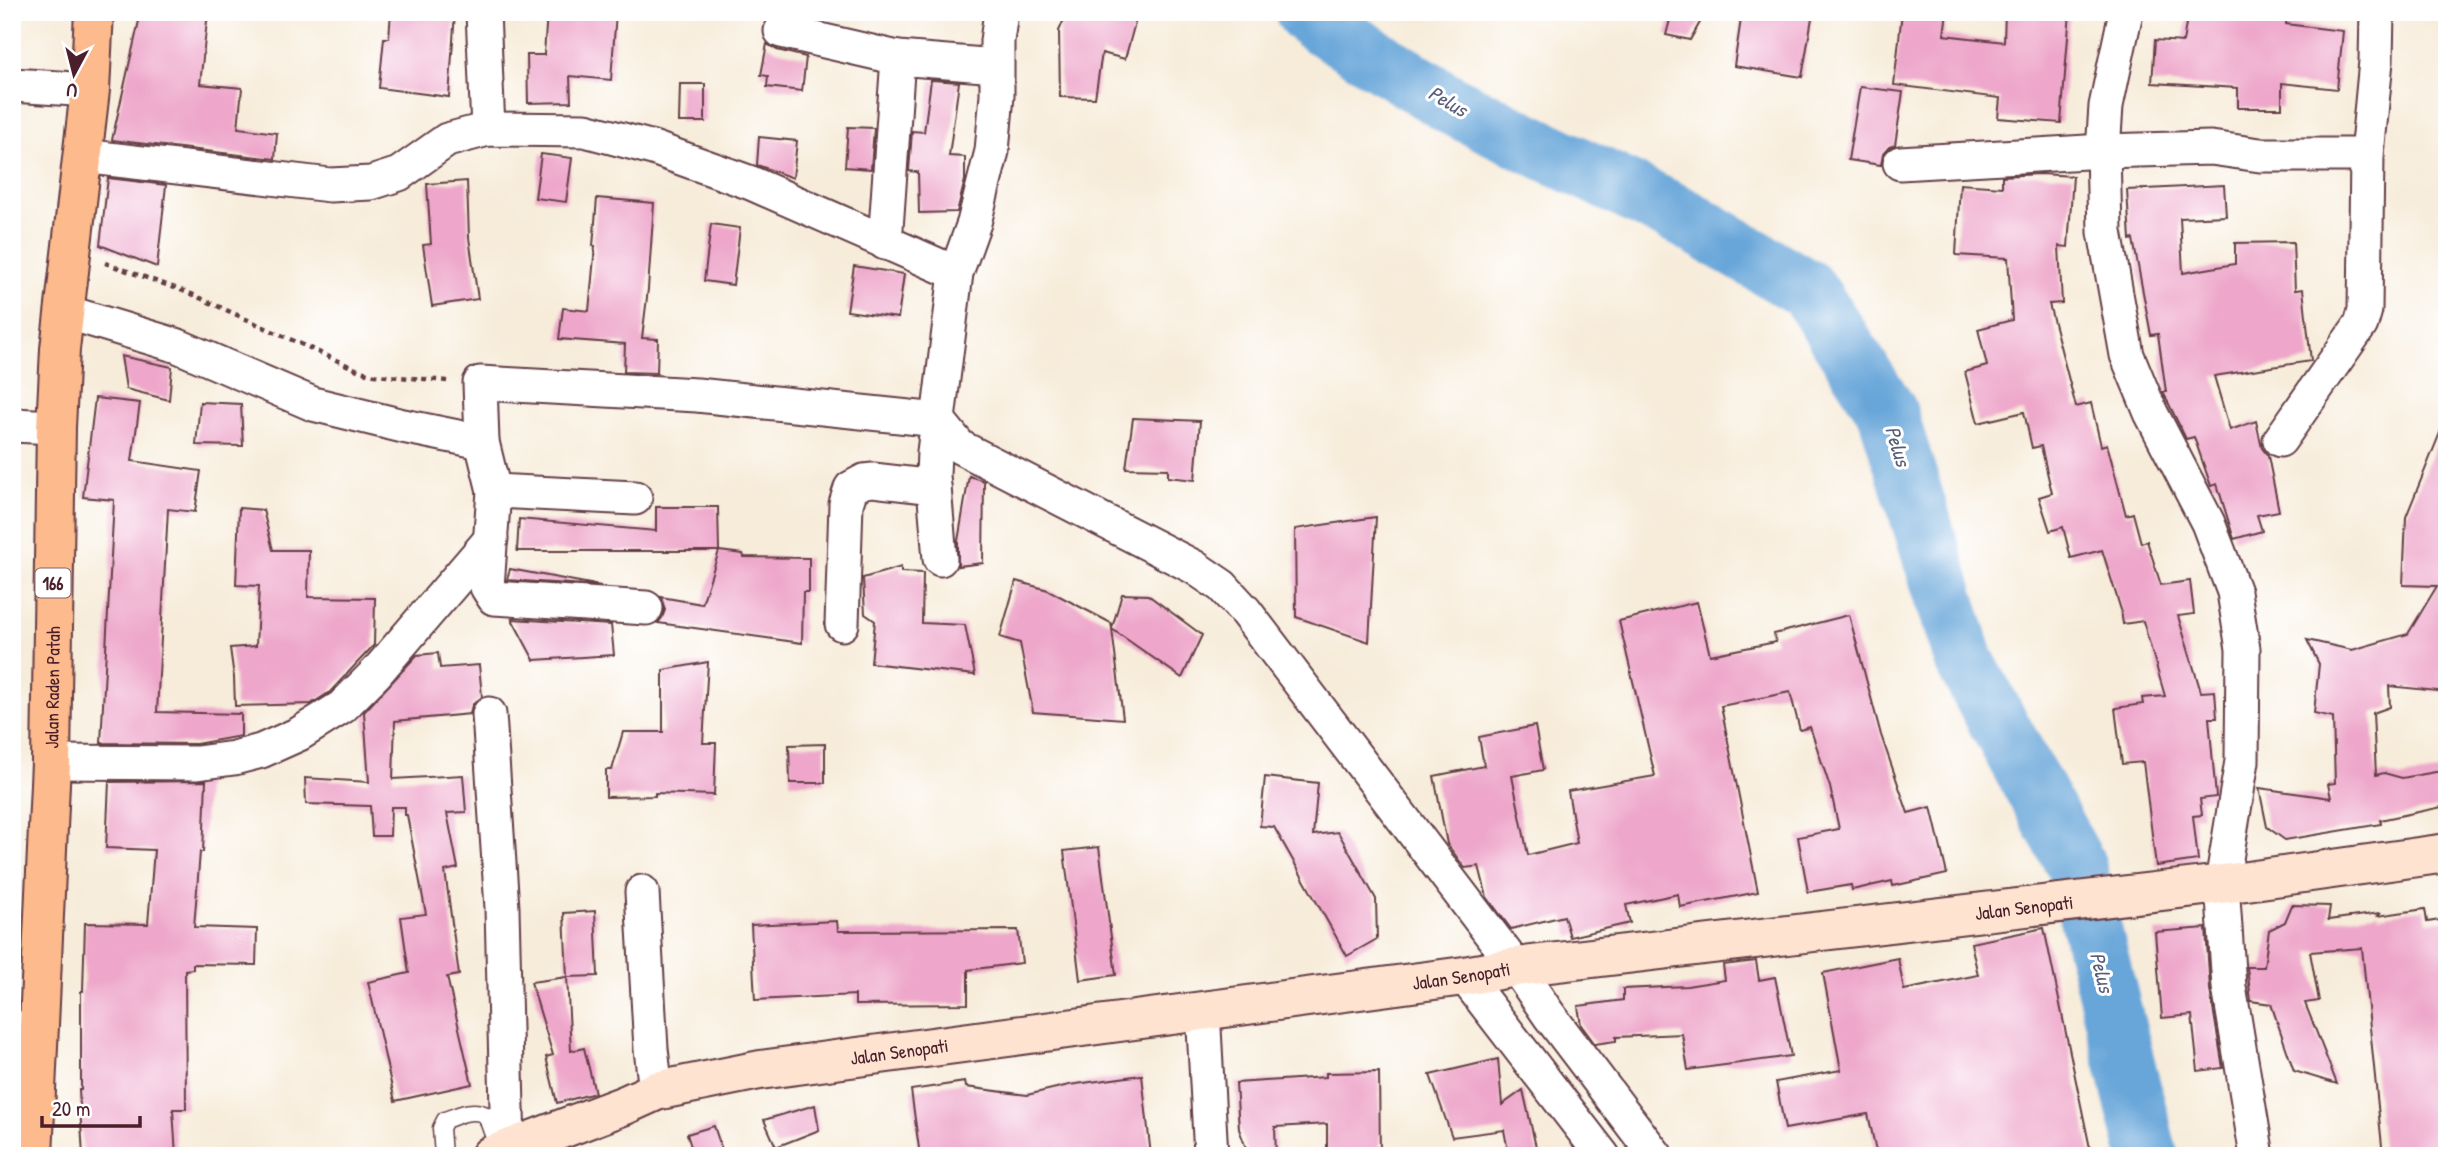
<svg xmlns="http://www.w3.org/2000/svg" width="2459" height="1168" viewBox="0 0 2459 1168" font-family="'Patrick Hand',sans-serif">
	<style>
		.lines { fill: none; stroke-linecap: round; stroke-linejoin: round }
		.river { stroke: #67a6d9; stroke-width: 60 }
		.building { fill: #eea7cb }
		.lane-casing { stroke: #643e45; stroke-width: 19 }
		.street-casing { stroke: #643e45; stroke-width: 37 }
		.secondary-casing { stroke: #643e45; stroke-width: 42 }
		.primary-casing { stroke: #643e45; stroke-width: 42 }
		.path { stroke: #643e45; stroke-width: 4.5; stroke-dasharray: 5 5; stroke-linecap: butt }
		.lane { stroke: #fff; stroke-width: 16 }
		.street { stroke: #fff; stroke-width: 33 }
		.secondary { stroke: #fee3d1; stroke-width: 38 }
		.primary { stroke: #fcba8d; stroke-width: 38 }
		.labels { text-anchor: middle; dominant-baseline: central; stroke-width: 6; stroke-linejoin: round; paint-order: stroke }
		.shield { fill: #fff; stroke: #80626b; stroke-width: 2 }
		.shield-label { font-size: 18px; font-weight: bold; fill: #4a1f2b }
		.street-label { font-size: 19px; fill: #4a1f2b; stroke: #fff }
		.water-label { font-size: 21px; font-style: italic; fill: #575c79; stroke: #fff }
	</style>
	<rect width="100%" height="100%" fill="#fff"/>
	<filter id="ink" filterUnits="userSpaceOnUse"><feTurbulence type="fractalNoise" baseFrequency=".0143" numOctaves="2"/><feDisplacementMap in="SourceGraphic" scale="14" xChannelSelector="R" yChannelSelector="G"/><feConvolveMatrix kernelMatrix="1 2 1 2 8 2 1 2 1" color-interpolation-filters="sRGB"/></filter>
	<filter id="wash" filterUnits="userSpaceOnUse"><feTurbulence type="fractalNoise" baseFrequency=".00686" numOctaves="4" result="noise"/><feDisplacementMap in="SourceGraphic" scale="28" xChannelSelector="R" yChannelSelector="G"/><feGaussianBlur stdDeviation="1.57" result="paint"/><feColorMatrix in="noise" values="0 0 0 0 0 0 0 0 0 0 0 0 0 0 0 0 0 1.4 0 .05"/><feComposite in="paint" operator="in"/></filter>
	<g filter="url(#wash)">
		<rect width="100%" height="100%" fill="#f7ecda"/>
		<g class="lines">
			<polyline class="river" points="1305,12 1316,22 1453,106 1681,216 1808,290 1887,411 1965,662 2076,865 2148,1156"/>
		</g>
		<g id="blocks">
			<g class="building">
				<polygon points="141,12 208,12 200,84 242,88 238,128 277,133 275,159 112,140"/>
				<polygon points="391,12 455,12 449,97 379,88 384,38 389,38"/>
				<polygon points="547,12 616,12 611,80 570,76 571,102 528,103 527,55 544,55"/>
				<polygon points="1067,12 1138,12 1125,59 1102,53 1095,98 1060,97 1059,31"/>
				<polygon points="1672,12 1706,12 1690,40 1666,35"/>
				<polygon points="1742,12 1813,12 1802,77 1734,66"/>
				<polygon points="1902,12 1947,12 1944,35 2004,42 2005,12 2070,12 2061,123 1998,118 2000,98 1894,85"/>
				<polygon points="2188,12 2287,12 2286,24 2343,31 2337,89 2282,83 2282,108 2238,108 2238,88 2152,83 2155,40 2183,42"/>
				<polygon points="767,44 777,50 806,57 802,91 767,87 768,76 761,75"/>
				<polygon points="931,80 959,82 949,156 965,157 965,180 957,212 919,213 918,172 909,171 912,131 924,132"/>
				<polygon points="680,84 705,84 705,122 679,122"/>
				<polygon points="1860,87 1903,92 1895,145 1889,147 1883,154 1881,165 1848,160"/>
				<polygon points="848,127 874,128 871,169 845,167"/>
				<polygon points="759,137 797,141 793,178 757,165"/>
				<polygon points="541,154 572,158 566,202 535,198"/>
				<polygon points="2041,174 2073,176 2068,247 2059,246 2062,303 2049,304 2076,407 2091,403 2101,446 2107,444 2126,515 2133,513 2141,543 2147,541 2161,585 2190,581 2194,614 2178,616 2201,692 2215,691 2217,718 2209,718 2216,797 2200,799 2202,815 2193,816 2198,860 2156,866 2143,762 2122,764 2115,708 2143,704 2142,698 2165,696 2143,621 2123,624 2121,610 2102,550 2071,558 2063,527 2050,531 2039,497 2052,493 2041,446 2032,448 2024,412 1978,423 1965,372 1987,366 1978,329 2012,320 2008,258 1956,255 1960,184 2002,187 2002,176"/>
				<polygon points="108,178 166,185 157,267 100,245"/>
				<polygon points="467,181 469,238 478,299 432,306 423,245 431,244 427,184"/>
				<polygon points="2224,185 2226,216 2180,218 2183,273 2235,264 2235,243 2293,242 2295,290 2303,289 2311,361 2214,376 2230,430 2256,421 2262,448 2268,456 2279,511 2257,515 2262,531 2234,539 2217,484 2211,486 2194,437 2186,439 2163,392 2166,392 2158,334 2151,335 2133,239 2130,240 2127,190"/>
				<polygon points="597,198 654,203 648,289 642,338 658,339 657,373 624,372 625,344 559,339 563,308 589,311 595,246 593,246"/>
				<polygon points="711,224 740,228 733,285 704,281"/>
				<polygon points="854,266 904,274 898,318 847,311"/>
				<polygon points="121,356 172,367 169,400 126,389"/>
				<polygon points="95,398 140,403 132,461 201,471 195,512 168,509 157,712 241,714 241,736 196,744 101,743 114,500 83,497"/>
				<polygon points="200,402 241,404 243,446 196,445"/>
				<polygon points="1133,418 1200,421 1195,480 1168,477 1168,469 1126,468"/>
				<polygon points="2446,418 2447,692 2389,686 2390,707 2373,713 2376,775 2384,773 2402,778 2447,770 2447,806 2380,820 2381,824 2285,840 2267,827 2259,788 2331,798 2328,784 2335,783 2333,717 2314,713 2319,664 2307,640 2352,650 2408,634 2437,586 2403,585 2406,517"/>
				<polygon points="969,476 984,481 983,563 958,566 958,541"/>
				<polygon points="656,507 718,507 719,551 517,551 519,519 656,531"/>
				<polygon points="239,508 263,510 273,550 309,550 308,597 375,598 374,645 330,692 311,704 235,706 234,677 230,648 256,646 259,586 236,585"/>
				<polygon points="1376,517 1369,642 1296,617 1295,529"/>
				<polygon points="719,551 743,554 744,557 809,558 809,592 803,592 802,643 658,623 662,618 665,610 661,597 702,604"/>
				<polygon points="901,567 901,572 923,573 922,623 965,625 975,675 871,663 875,621 865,614 863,578"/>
				<polygon points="510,569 601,586 507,580"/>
				<polygon points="1016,581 1048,590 1111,623 1112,628 1122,594 1148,595 1202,635 1182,678 1112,629 1123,719 1033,712 1020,643 1000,637"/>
				<polygon points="1697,602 1710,655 1776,642 1774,634 1849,615 1881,735 1908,813 1931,807 1947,874 1893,886 1892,881 1852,890 1851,885 1808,892 1798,837 1839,829 1830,787 1810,727 1800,730 1790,692 1721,706 1758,892 1680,907 1678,894 1626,905 1630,923 1570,937 1564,916 1511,929 1487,897 1479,866 1465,868 1447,844 1434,776 1484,766 1479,737 1535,726 1543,770 1512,776 1528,855 1577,843 1568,791 1655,776 1619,621"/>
				<polygon points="512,619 611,625 614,655 534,660"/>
				<polygon points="438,653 440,668 479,665 482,697 472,705 470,714 395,721 393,779 463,775 466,812 447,813 458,868 445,871 459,975 447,977 472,1084 395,1101 368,982 409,973 401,917 426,914 407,815 405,815 405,807 391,807 390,836 372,836 370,806 306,804 305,778 369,782 364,712 417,655"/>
				<polygon points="708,662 703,743 716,743 714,795 655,793 655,796 606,797 606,770 612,770 623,732 663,732 663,670"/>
				<polygon points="825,744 825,783 790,783 789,745"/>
				<polygon points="1265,777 1318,783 1313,835 1338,832 1376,899 1377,939 1347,956 1274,827 1260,826"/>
				<polygon points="206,781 203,852 200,852 194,927 257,929 256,965 193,964 193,969 185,970 186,1109 173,1109 176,1156 83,1156 79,1090 81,1090 81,991 83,991 85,923 148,924 154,850 106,848 109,782"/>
				<polygon points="1099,847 1116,975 1080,980 1064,851"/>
				<polygon points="2292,905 2330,906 2328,920 2380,913 2378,916 2425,909 2427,922 2447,919 2447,1156 2383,1156 2362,948 2310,952 2319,1001 2305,1003 2337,1084 2294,1071 2271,1004 2251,1001 2247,967 2264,967 2269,930 2285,922"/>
				<polygon points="595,911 598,976 567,977 564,913"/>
				<polygon points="837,921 838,931 1018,930 1022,963 968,970 968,1004 855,1005 855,995 755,1000 751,925"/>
				<polygon points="2044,928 2091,1153 2077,1156 1877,1156 1868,1114 1785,1129 1776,1082 1841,1070 1823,973 1898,958 1904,990 1978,975 1971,943"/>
				<polygon points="2206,928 2210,990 2223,1068 2198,1071 2192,1015 2162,1018 2155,932"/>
				<polygon points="1756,961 1759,980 1775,977 1791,1056 1688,1070 1682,1034 1616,1037 1616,1041 1595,1044 1581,1025 1578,1006 1623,1000 1623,989 1687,986 1725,980 1723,965"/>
				<polygon points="567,977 571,1051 584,1048 595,1093 557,1103 546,1057 553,1055 531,982"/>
				<polygon points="1498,1059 1502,1105 1523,1090 1538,1156 1509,1156 1504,1130 1452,1137 1430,1075"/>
				<polygon points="1379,1072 1380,1156 1327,1156 1327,1124 1275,1127 1276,1156 1249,1156 1239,1129 1236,1083 1326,1077 1326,1073"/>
				<polygon points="1142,1075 1151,1156 920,1156 911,1090 965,1082 966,1087 1027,1095 1069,1085"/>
				<polygon points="815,1105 819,1130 776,1147 764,1120"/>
				<polygon points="714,1126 724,1156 694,1156 687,1134"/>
			</g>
		</g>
	</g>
	<g filter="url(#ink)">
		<use href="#blocks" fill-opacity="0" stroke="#643e45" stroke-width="2"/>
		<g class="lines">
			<defs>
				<path id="lane" d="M443,1156l-2,-28 4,-8c14,-5 27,-12 41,-5l10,28"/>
				<g id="street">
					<polyline points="483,12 488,129"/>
					<polyline points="2126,12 2106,106 2103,151 2105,232 2127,355 2151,413 2208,523 2234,592 2243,649 2242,761 2222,883 2229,987 2257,1156"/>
					<polyline points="781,31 898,58 996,66"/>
					<polyline points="12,85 90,90"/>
					<polyline points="83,156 330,185 371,183 399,174 447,140 488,129 585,130 653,148 751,183 956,273"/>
					<polyline points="1900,163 2103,151 2211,148 2260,155 2367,155"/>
					<polyline points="885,243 898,58"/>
					<polyline points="66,312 178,346 313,404 403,426 482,442"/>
					<polyline points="12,425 56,427"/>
					<polyline points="2280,440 2361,324 2365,310 2367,155 2376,61 2377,12"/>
					<polyline points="494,491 635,498"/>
					<polyline points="940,559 933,475 934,452 956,273 974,223 992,151 997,95 997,41 1001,12"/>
					<polyline points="646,608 494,598 487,587 494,491 482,442 480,383 697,395 938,420 960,447 1194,567 1222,586 1245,611 1516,967 1549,1015 1656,1156"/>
					<polyline points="842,624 846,504 851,488 864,481 873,480 934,487"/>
					<polyline points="489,714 502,908 508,1149"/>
					<polyline points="51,762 197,763 234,758 261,751 299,734 342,707 376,673 491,539"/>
					<polyline points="642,892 651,1049 656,1091"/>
					<polyline points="1464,976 1603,1156"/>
					<polyline points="1203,1010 1211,1156"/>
					<polyline points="12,1028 41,1028"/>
				</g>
				<g id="secondary">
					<path id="s1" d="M490,1156l135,-51 31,-14 104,-21 704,-94 52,-9 731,-86 200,-28"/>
				</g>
				<g id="primary">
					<path id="s2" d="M33,1156l18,-394 5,-335 4,-78 30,-259 4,-78"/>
				</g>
			</defs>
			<use href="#lane" class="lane-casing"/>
			<use href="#street" class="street-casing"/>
			<use href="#secondary" class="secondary-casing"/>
			<use href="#primary" class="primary-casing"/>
			<polyline class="path" points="105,263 189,293 360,371 375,375 448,381"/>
			<use href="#lane" class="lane"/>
			<use href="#street" class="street"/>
			<use href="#secondary" class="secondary"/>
			<use href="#primary" class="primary"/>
		</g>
	</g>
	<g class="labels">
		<rect class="shield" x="35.5" y="568.5" width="35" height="29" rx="5"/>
		<g class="shield-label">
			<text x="53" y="583">166</text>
		</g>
		<g class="street-label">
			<text stroke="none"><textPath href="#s2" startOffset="469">Jalan Raden Patah</textPath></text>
			<text stroke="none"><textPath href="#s1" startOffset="1559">Jalan Senopati</textPath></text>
			<text stroke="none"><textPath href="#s1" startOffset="992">Jalan Senopati</textPath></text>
			<text stroke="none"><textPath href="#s1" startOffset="425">Jalan Senopati</textPath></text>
		</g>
		<g class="water-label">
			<text transform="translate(1448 101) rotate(30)">Pelus</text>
			<text transform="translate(1898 446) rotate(73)">Pelus</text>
			<text transform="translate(2102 972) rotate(76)">Pelus</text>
		</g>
	</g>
	<rect width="2459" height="1168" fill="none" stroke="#fff" stroke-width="42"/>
	<g transform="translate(74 74) rotate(187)" stroke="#ffffff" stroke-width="5" paint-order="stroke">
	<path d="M0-5L12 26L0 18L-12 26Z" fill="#4a1f2b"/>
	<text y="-10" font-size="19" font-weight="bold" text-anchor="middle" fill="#4a1f2b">U</text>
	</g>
	<path d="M42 1116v10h98v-10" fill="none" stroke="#4a1f2b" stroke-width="3.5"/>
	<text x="52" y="1116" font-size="21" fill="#4a1f2b" stroke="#ffffff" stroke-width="5" paint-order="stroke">20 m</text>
</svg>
